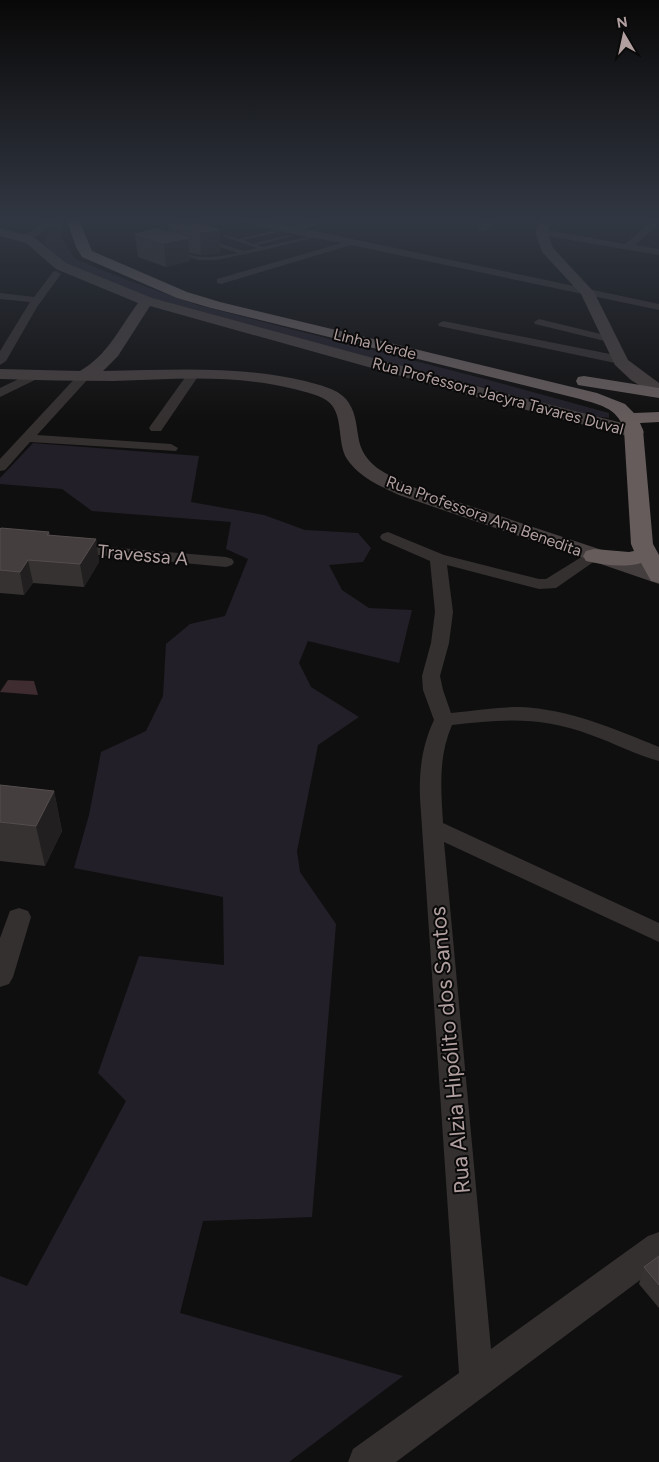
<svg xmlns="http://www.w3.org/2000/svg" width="659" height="1462" viewBox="0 0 659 1462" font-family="Figtree,sans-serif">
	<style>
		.green { fill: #221f28 }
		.water { fill: #3e2c31 }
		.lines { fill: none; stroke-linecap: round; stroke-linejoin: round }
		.lane { fill: #353030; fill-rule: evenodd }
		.street { fill: #353030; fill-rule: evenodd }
		.secondary { fill: #453e3e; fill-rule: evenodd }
		.highway { fill: #665c5c; fill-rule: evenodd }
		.wall { fill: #363232 }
		.shaded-wall { fill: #211f1f }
		.building { fill: #443e3e; stroke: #554d4e }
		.labels { text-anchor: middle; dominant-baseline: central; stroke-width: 4; stroke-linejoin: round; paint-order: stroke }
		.far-street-label { font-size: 16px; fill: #b2a0a1; stroke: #0b0a0a }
		.street-label { font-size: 19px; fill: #b2a0a1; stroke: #0b0a0a }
		.near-street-label { font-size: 22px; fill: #b2a0a1; stroke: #0b0a0a }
	</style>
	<rect width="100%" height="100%" fill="#100f0f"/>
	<g class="green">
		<polygon points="63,218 61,238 75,259 124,279 198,305 485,379 609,413 609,418 593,416 147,299 61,263 44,243 50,223"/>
		<polygon points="33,443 199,456 191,502 264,515 305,530 358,533 371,548 363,562 329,565 342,590 369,608 412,610 399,663 308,641 299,663 311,687 359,717 318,745 297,851 300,872 336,924 312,1217 203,1221 180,1313 403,1376 289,1462 0,1462 0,1276 27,1286 126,1101 98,1073 139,956 224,965 223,897 74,868 89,815 101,752 146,731 163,696 166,644 190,624 225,616 248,559 226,549 231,522 92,511 62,489 0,484 0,478"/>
	</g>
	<polygon class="water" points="8,680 34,681 38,695 0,692"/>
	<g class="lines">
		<path class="lane" d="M273,231l2,2 -32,7 9,4 37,-9 2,1 -34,9 6,2 54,-12 2,1 -55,14 -48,10h-18l-23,-7 2,-1c26,7 35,6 61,1l-32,-11 2,-2 36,11 13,-3 -34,-12 2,-1 13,4z"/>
		<g class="street">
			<path d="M48,218h9c-8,9 -23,24 -36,22v-4l9,-4z"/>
			<polygon points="235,218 251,218 295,227 320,218 331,218 305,229 659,304 659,310 351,245 221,284 217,283 217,279 342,243 293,234 236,220"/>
			<polygon points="489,218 498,218 485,231 479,231 479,227"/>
			<polygon points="656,218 659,218 659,224 635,245 659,249 659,255 541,235 537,232 541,229 625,244"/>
			<polygon points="56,271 61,274 37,307 6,361 0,365 0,351 30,302 0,299 0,293 34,297 53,272"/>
			<polygon points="539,319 613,337 615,339 609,342 535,324 534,322"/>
			<polygon points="443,321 620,356 626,360 620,364 439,326 438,324"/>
			<polygon points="35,371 41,375 39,378 0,397 0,388"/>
			<polygon points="193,371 199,375 161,431 151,431 149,428 151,425 189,372"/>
			<polygon points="84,372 90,376 88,379 37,435 171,444 178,448 176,451 30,442 5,470 0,471 0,459 80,373"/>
			<path d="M388,532l56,23 95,24h7l42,-26h12l2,3 -46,32 -17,1 -92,-24 6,47 -4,31 -9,33 3,14 8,23c23,-2 46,-6 69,-6 49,2 95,22 139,40v14c-23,-6 -45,-18 -68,-26 -49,-19 -88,-16 -139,-10 -14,32 -11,64 -9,98l216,100v19l-215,-100 47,507 157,-113 11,-4v34l-263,196h-48l5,-13 106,-76 -39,-575c-1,-28 2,-52 14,-78l-11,-30 -1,-14 9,-33 4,-31 -5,-51 -48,-21 -2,-3 2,-3z"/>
			<polygon points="72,544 226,557 232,559 234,562 232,565 226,567 66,552 64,549 66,546"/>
			<polygon points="19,908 28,911 31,917 13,977 9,984 0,987 0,938 10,911"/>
		</g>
		<g class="secondary">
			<polygon points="543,218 555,218 547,232 553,248 594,292 628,360 659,383 659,395 653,394 631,380 615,365 581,294 542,252 535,232"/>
			<path d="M0,228l34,9 32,26 86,35 332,90 158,40 2,4 -2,4 -7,2 -163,-42 -322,-90 -32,50 -15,15c68,-1 135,-6 202,10 14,4 31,7 41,18 9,11 10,23 12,36 4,32 30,39 55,52l246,82v15l-260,-89c-19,-9 -40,-18 -52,-36 -11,-17 -2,-47 -21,-59 -9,-6 -21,-8 -32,-11 -59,-15 -120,-10 -181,-8 -37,0 -75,-1 -113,-2v-10l80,2c28,-16 40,-44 58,-68l-82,-34 -30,-26 -26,-7z"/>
		</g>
		<g class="highway">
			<path d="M66,218h12l14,33 95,41 33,10 377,91 28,11 9,9 25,-1v10l-19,1 3,7 10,114 6,11v28l-8,-2 -10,-18c-16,5 -38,2 -55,-2l-3,-5 3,-5 8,-2 35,3 5,-1 -3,-7 -7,-114c-6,-23 -27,-26 -48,-32l-365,-90 -34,-10 -95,-41 -6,-10z"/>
			<polygon points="584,376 659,388 659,398 578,385 576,381 578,377"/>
		</g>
	</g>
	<g class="wall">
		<polygon points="168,226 219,230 220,253 201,255 189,253 190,261 166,267 138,257 135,234 168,232"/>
		<polygon points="0,529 49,532 50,536 96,539 99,562 84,587 33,583 24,595 0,593"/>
		<polygon points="0,785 54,791 62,831 45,866 0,861"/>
		<polygon points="659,1256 659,1308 639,1284 644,1267"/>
	</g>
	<g class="shaded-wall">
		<polygon points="219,230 220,253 201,255 200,232"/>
		<polygon points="188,238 190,261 166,267 164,243"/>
		<polygon points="96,539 99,562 84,587 80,564"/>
		<polygon points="28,560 33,583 24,595 20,572"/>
		<polygon points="54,791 62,831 45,866 36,826"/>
	</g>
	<g class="building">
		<polygon points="189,221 219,230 200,232 168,226"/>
		<polygon points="156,229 188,238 164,243 135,234"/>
		<polygon points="1,528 49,532 47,535 96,539 80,564 28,560 20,572 0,570 0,529"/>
		<polygon points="0,785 54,791 36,826 0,822"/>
		<polygon points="659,1256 659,1285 644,1267"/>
	</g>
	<linearGradient id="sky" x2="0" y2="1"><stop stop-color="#090808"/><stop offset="0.52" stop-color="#313742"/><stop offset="1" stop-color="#313742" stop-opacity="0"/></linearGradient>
	<rect width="659" height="423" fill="url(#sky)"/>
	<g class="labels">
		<g class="far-street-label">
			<text transform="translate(375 344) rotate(14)">Linha Verde</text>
			<text transform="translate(498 396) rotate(15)">Rua Professora Jacyra Tavares Duval</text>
			<text transform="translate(484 516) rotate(20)">Rua Professora Ana Benedita</text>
		</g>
		<g class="street-label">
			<text transform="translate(143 555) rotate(5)">Travessa A</text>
		</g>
		<g class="near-street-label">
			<text transform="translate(450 1050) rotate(-95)">Rua Alzia Hipólito dos Santos</text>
		</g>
	</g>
	<g transform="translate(624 35) rotate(351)" stroke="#0b0a0a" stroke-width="4" paint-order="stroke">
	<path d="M0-4L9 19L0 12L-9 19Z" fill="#b2a0a1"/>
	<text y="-8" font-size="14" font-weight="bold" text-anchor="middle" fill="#b2a0a1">N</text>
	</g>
</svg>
